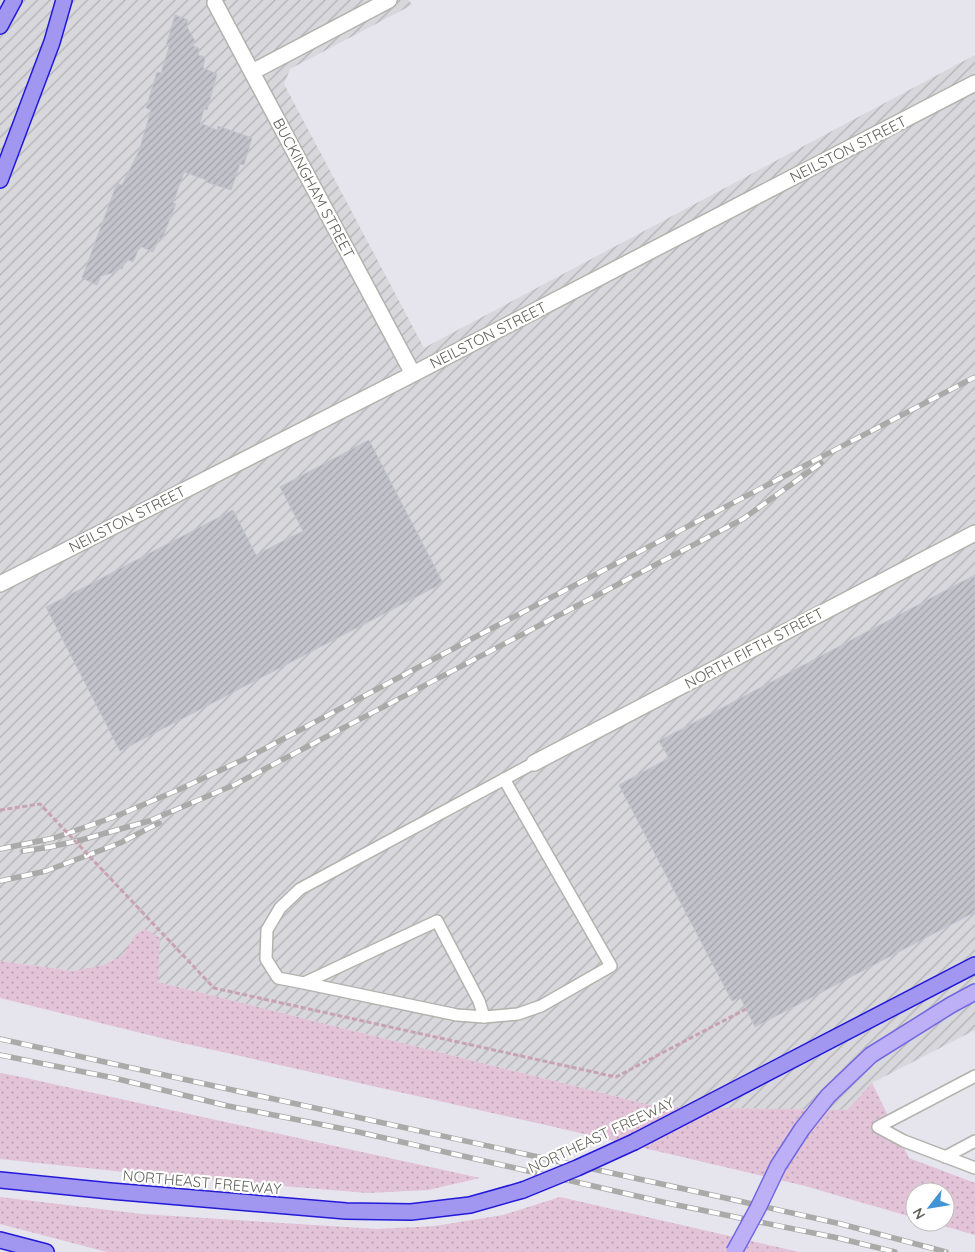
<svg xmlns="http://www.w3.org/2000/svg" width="975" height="1252" viewBox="0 0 975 1252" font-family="Quicksand,sans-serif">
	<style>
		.industrial { fill: url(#industrial-furrows) }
		.grass { fill: url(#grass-dots) }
		.building { fill: url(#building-hatch); stroke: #c4c3d1 }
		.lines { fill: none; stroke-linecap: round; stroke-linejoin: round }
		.service-casing { stroke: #b3b3ad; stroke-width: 14 }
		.minor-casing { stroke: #b3b3ad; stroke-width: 18 }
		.primary-casing { stroke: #7269e2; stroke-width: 18 }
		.motorway-casing { stroke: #2219d9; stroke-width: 18 }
		.service { stroke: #fff; stroke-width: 11 }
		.minor { stroke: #fff; stroke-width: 15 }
		.primary { stroke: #beb0f6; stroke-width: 15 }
		.motorway { stroke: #a197f1; stroke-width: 15 }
		.rail-casing { stroke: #aaaaa8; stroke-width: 5.5 }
		.rail { stroke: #fff; stroke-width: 4; stroke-dasharray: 11; stroke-linecap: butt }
		.primary-bridge-casing { stroke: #7269e2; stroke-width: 18; stroke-linecap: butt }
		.motorway-bridge-casing { stroke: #2219d9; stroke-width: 18; stroke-linecap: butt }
		.path-bridge { stroke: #c9a2b1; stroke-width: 3; stroke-dasharray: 5 2.5; stroke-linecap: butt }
		.primary-bridge { stroke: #beb0f6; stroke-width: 15 }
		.motorway-bridge { stroke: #a197f1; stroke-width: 15 }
		.labels { text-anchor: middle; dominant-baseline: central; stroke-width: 4.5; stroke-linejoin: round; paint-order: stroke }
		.street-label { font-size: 15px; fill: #63635c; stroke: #fff }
	</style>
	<defs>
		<pattern id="industrial-furrows" width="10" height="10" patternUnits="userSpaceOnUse" patternTransform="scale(1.25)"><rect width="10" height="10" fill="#d7d7dc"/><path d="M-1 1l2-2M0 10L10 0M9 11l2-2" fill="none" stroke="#b2b2b6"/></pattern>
		<pattern id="grass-dots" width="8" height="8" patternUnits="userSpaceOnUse" patternTransform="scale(1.25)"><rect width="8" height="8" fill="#e2c3d7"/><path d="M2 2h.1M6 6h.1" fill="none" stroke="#bba2b2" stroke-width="1.8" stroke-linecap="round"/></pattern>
		<pattern id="building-hatch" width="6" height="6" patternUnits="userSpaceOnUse" patternTransform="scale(1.25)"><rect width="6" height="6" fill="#c3c3cb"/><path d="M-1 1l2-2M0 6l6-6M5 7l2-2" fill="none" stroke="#a2a2a8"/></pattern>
	</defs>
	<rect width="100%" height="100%" fill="#e6e4ed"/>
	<polygon class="industrial" points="0,0 409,0 412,5 290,69 284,84 424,348 975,55 975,1030 872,1083 847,1110 658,1107 158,982 0,961"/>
	<g class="grass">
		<polygon points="145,929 160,938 158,982 658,1107 847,1110 872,1083 909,1158 975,1183 975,1235 930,1222 945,1222 945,1192 915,1192 915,1218 805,1186 546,1125 169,1040 0,998 0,961 74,971 104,965 123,955 136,934"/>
		<polygon points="0,1073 21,1077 480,1178 428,1190 368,1193 182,1178 0,1159"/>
		<polygon points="0,1197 142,1214 377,1229 435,1226 503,1215 560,1197 799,1252 107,1252 0,1224"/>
	</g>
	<g class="building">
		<polygon points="175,15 188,20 187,27 195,41 193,46 199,48 198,55 205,57 203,68 217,74 207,110 204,109 200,123 217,130 218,126 252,138 244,165 240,164 231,190 206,182 207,180 184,172 173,203 176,204 162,239 159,238 153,252 140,246 133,262 126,259 122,269 118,267 116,272 101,276 97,285 82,278 117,183 122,185 139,151 151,110 146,108 157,72 161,73 169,47 166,46"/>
		<polygon points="369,440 443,583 120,751 46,607 233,510 256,555 303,531 280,487"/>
		<polygon points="975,575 975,912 755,1027 740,997 732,1001 619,785 669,758 659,741"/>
	</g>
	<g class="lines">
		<defs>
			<g id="service">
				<polyline points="304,983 457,1015 484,1017 479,1001 437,921 304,983 278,978 266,959 267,930 280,908 300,889 534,763"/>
				<polyline points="484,1017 518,1014 541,1006 611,966 504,779"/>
				<polyline points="975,1076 878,1127 904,1141 975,1168"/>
				<polyline points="945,1157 975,1141"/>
			</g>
			<g id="minor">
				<polyline points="215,3 413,374"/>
				<polyline points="252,72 389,0"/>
				<polyline points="0,584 413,374 975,83"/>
				<polyline points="534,763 975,533"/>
			</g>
			<polyline id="primary" points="802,1129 828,1096 871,1055 951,1005 975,992"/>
			<g id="motorway">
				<polyline points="0,26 14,0"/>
				<polyline points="0,180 52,42 64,0"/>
				<path d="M634,1142c114,-58 227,-119 341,-177"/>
				<polyline points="0,1180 110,1191 346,1211 411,1212 470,1205 523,1190"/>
				<polyline points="0,1240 46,1252"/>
			</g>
		</defs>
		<use href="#service" class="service-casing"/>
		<use href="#minor" class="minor-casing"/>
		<use href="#primary" class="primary-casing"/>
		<use href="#motorway" class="motorway-casing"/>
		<use href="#service" class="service"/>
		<use href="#minor" class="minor"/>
		<use href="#primary" class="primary"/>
		<use href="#motorway" class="motorway"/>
		<defs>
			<g id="rail">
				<polyline points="0,849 54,838 114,817 178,790 251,756 481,634 975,377"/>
				<polyline points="23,851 50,847 81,840 149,821 234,785 743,519 821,463"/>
				<polyline points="0,881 46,871 120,843 159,823"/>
				<polyline points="0,1039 721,1197 841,1224 946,1252"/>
				<polyline points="0,1055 114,1078 228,1106 354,1131 667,1203 838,1238 895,1252"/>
			</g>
		</defs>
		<use href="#rail" class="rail-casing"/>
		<use href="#rail" class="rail"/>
		<defs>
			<polyline id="primary-bridge" points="734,1252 758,1208 778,1166 802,1129"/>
			<polyline id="motorway-bridge" points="523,1190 577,1168 634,1142"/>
		</defs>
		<use href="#primary-bridge" class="primary-bridge-casing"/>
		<use href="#motorway-bridge" class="motorway-bridge-casing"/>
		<polyline class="path-bridge" points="0,810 40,804 214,988 616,1077 746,1009"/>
		<use href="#primary-bridge" class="primary-bridge"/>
		<use href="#motorway-bridge" class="motorway-bridge"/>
	</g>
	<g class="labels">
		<g class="street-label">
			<text transform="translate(848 149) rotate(-27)">NEILSTON STREET</text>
			<text transform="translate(314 188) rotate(62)">BUCKINGHAM STREET</text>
			<text transform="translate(488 335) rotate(-27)">NEILSTON STREET</text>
			<text transform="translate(127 519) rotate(-27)">NEILSTON STREET</text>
			<text transform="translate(754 648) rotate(-28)">NORTH FIFTH STREET</text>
			<text transform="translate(601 1135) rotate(-25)">NORTHEAST FREEWAY</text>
			<text transform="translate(202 1182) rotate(5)">NORTHEAST FREEWAY</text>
		</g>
	</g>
	<g transform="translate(930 1207) rotate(239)"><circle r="24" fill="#ffffff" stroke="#c1c1be"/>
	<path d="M0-4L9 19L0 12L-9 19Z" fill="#4195d6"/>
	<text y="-8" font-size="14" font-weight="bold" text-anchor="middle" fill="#63635c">N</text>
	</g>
</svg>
